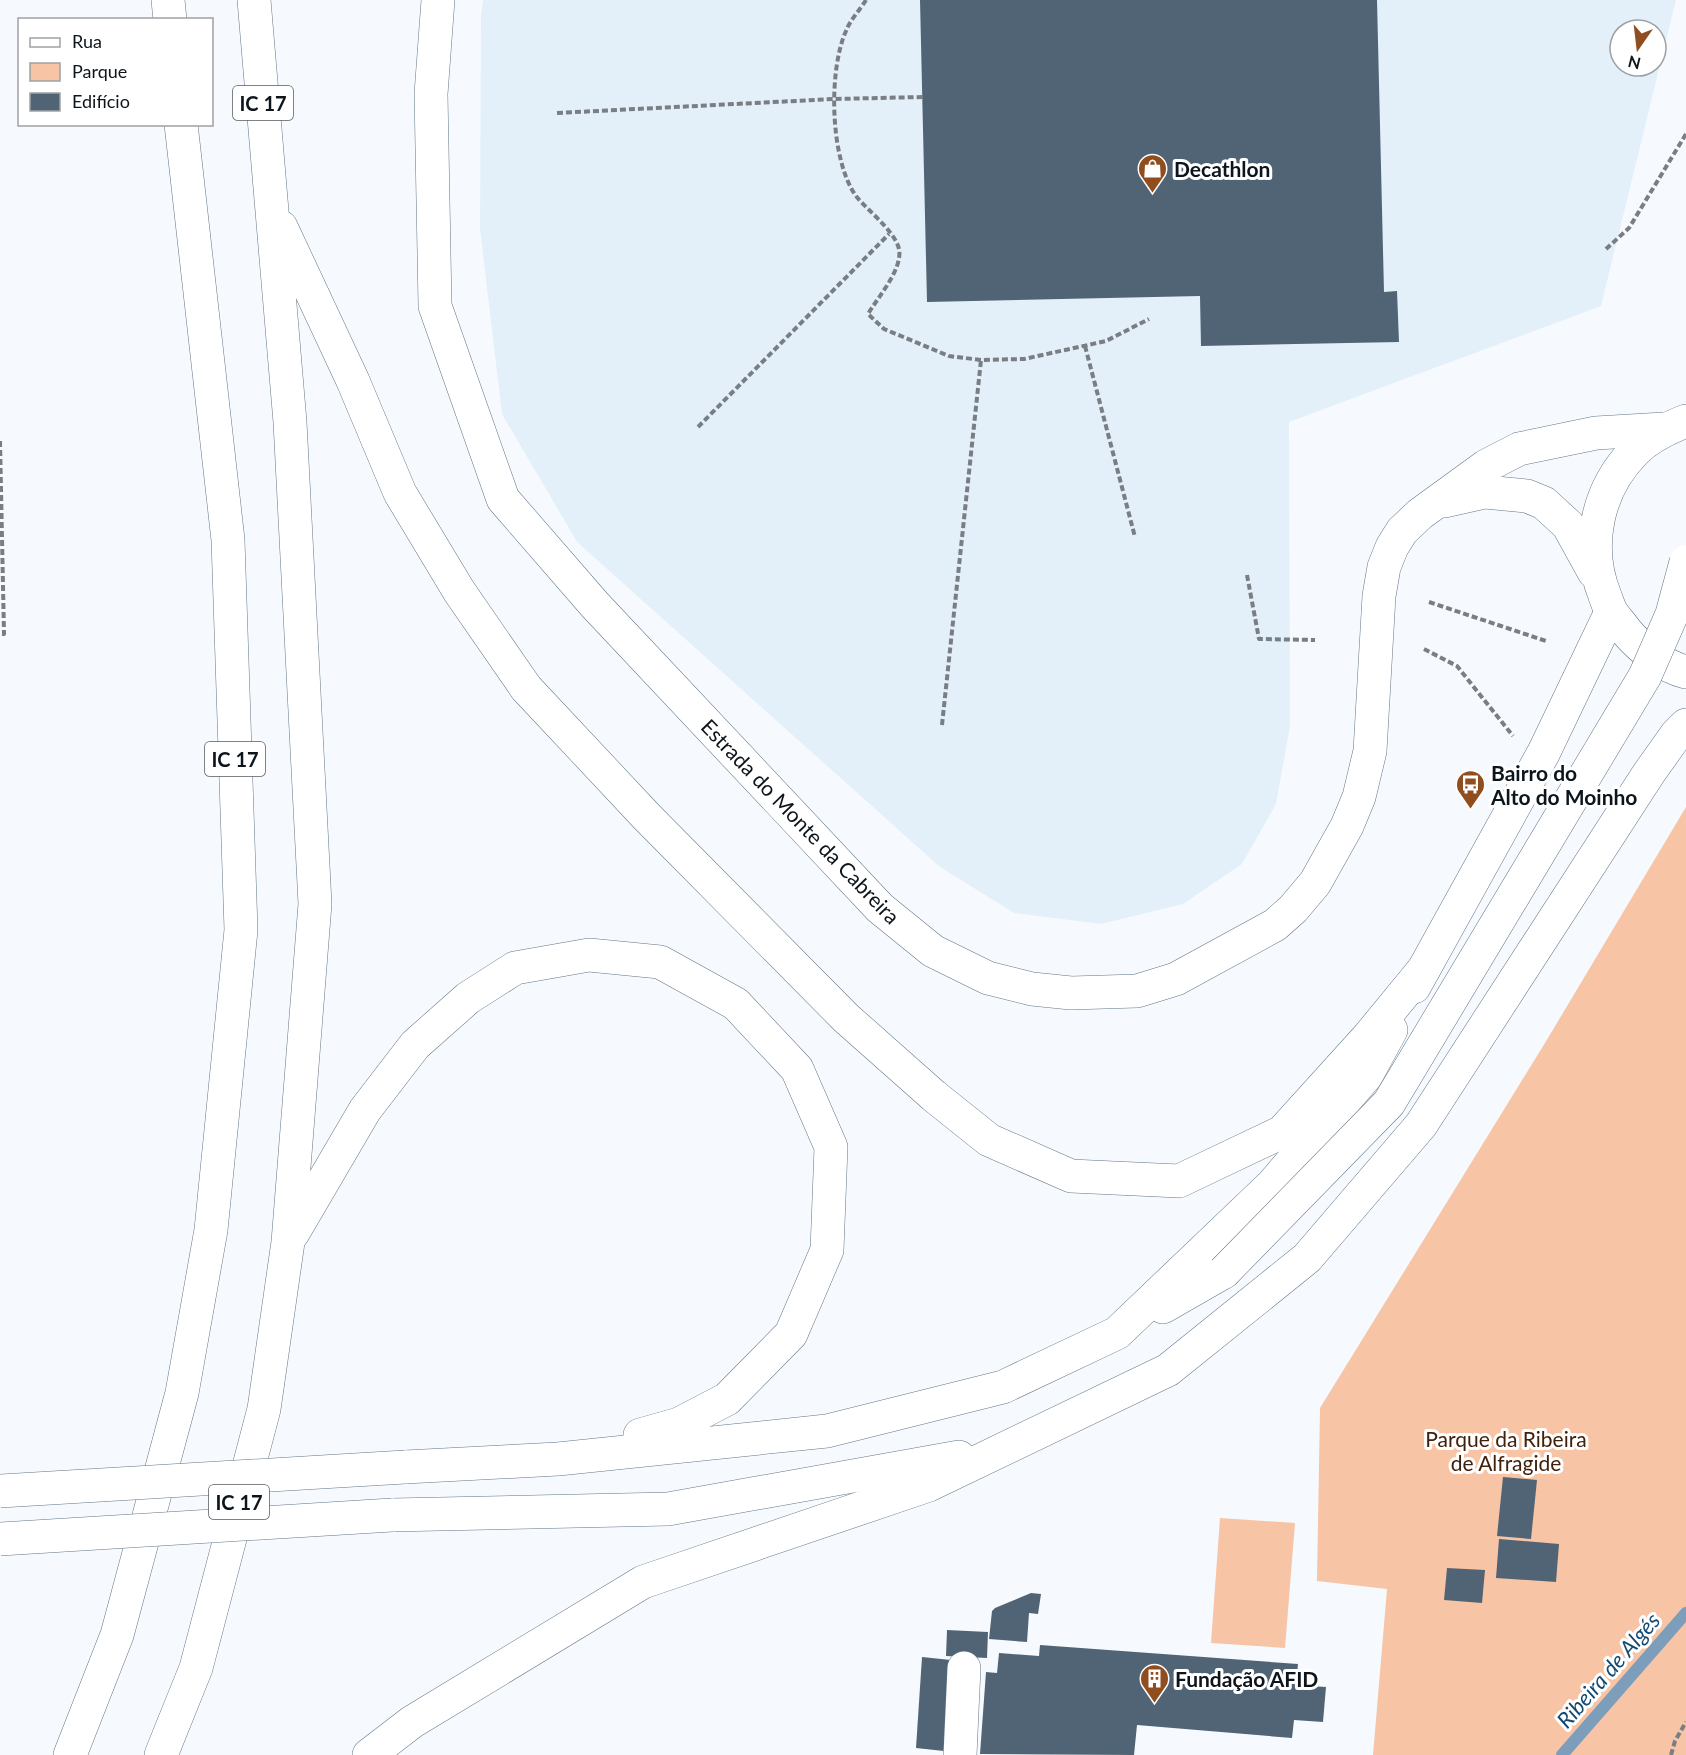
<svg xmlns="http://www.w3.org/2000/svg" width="1686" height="1755" viewBox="0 0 1686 1755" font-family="Lato,sans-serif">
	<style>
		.built { fill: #e4f0f9; fill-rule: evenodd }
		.green { fill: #f7c4a5 }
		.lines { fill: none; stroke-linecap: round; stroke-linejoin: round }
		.stream { stroke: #7c9eba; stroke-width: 12 }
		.building { fill: #516475 }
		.minor-casing { stroke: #627687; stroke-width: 34 }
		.highway-casing { stroke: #627687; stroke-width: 34 }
		.path { stroke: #787e84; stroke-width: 4; stroke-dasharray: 6 3; stroke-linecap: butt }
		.minor { stroke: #fff; stroke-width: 33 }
		.highway { stroke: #fff; stroke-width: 33 }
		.highway-bridge-casing { stroke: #627687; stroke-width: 34; stroke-linecap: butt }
		.highway-bridge { stroke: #fff; stroke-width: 33 }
		.labels { text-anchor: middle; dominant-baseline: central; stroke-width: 6; stroke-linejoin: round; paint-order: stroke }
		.shield { fill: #fff; stroke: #565b60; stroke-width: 1.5 }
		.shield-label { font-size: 20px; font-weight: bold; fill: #0d151c }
		.poi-label { font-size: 21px; font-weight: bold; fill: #0d151c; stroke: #fff; text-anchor: start }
		.street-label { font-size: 21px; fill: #0d151c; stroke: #fff }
		.park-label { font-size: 21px; fill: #40210b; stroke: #fff }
		.water-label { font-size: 22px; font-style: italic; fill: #114a72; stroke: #fff }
	</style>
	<rect width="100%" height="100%" fill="#f6fafe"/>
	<path class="built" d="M483,0h1193l-75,306 -312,116 1,304 -14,78 -34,60 -59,40 -82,20 -87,-11 -74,-46 -363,-325 -75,-128 -22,-185 1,-213zM1620,30h36v36h-36z"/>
	<g class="green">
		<polygon points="1686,807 1686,1755 1373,1755 1387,1589 1317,1581 1320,1408 1545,1043"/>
		<polygon points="1220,1518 1295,1523 1285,1648 1211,1643"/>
	</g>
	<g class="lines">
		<polyline class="stream" points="1562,1755 1686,1613"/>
	</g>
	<g class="building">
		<polygon points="920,0 1377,0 1384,292 1397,291 1399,342 1201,346 1200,296 927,302"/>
		<polygon points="1503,1477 1537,1480 1531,1539 1497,1536"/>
		<polygon points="1499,1539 1559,1544 1556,1582 1496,1578"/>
		<polygon points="1447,1568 1485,1570 1482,1603 1444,1600"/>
		<polygon points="1031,1593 1041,1594 1038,1614 1029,1613 1027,1642 989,1639 992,1611 995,1608"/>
		<polygon points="947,1630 988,1632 987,1658 946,1656"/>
		<polygon points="1040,1645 1298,1664 1296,1685 1326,1687 1323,1722 1294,1720 1292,1738 1137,1725 1134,1755 980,1754 986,1672 997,1673 999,1653 1039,1656"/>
		<polygon points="922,1657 951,1660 944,1751 916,1748"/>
	</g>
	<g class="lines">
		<defs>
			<g id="minor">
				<polyline points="438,0 431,94 435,306 503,499 595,605 880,908 933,951 988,978 1032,989 1071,993 1137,991 1176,979 1275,925 1293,909 1315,883 1347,826 1359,797 1370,751 1379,596 1384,567 1392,547 1402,531 1420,514 1486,466 1519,449 1596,433 1664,429"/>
				<path d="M1686,421c-18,7 -37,16 -51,30 -38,38 -50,95 -30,145 2,5 4,12 7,17 4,6 10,12 14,18 15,18 37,35 60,41"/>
				<polyline points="1445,501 1485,492 1527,496 1544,503 1568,525 1594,572"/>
				<polyline points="960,1755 964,1668"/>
			</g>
			<g id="highway">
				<polyline points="168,0 170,20"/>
				<polyline points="281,227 353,381 400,493 459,591 526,688 647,817 846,1018 934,1096 989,1140 1071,1176 1179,1181 1282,1132 1369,1036 1424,969"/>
				<polyline points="1414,987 1544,752 1611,612"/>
				<polyline points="293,1233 365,1110 415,1045 468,998 515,968 589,955 660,962 736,1004 797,1069 831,1147 827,1250 791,1334 727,1399 679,1424 640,1435"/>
				<polyline points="1163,1307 1224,1272"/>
				<polyline points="405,1467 558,1459 827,1431 1003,1387 1117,1333 1272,1185 1366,1076 1391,1030"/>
				<polyline points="392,1515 668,1509 959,1457"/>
				<polyline points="70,1755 117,1635 182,1393 211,1230 241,930 228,540 181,124"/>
				<polyline points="161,1755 196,1668 264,1409 288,1242 315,904 290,422 254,0"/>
				<polyline points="369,1755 412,1722 643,1582 929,1485 1168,1370 1307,1258 1421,1125 1649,773 1676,735 1686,725"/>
			</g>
		</defs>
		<use href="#minor" class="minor-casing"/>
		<use href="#highway" class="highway-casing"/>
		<g class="path">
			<path d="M866,0c-6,10 -16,20 -20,31 -18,40 -16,129 10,165 11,14 39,35 43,53 4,20 -21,48 -31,65l16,15 65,27 32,4 43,-1 82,-18 43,-22"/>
			<polyline points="557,113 834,99 923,97"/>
			<polyline points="1606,249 1629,228 1686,134"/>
			<polyline points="1085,346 1135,537"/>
			<polyline points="698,427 889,234"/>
			<polyline points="0,441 4,634 0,634"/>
			<polyline points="1247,575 1259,639 1315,640"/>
			<polyline points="1429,602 1546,641"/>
			<polyline points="1424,649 1457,666 1513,736"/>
			<polyline points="942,725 981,360"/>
			<polyline points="1671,1755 1675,1741 1686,1722"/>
		</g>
		<use href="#minor" class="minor"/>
		<use href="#highway" class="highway"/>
		<defs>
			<g id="highway-bridge">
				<polyline points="1224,1272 1389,1103 1645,676 1672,614 1686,562"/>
				<polyline points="0,1491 405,1467"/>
				<polyline points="0,1539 392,1515"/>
			</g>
		</defs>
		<use href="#highway-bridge" class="highway-bridge-casing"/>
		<use href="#highway-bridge" class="highway-bridge"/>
	</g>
	<defs>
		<symbol id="shop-pin" viewBox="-11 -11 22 30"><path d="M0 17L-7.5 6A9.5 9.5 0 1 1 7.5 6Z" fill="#904d1e" stroke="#fff"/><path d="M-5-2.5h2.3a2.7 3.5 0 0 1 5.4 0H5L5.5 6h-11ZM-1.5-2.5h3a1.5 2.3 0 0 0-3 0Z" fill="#fff"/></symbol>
		<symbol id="bus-pin" viewBox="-11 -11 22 30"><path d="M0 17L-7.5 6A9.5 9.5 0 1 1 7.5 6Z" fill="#904d1e" stroke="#fff"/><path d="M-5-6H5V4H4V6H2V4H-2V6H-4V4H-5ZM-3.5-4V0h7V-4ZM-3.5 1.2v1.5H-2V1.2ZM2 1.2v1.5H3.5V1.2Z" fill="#fff"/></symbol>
		<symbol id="building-pin" viewBox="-11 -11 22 30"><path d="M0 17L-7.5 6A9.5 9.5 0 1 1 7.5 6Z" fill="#904d1e" stroke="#fff"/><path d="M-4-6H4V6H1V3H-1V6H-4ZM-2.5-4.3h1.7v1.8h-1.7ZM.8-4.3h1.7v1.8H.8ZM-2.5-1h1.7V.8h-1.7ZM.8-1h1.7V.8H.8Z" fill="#fff"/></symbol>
	</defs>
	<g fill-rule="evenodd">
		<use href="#shop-pin" x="1136" y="152" width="33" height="45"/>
		<use href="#bus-pin" x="1454" y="768" width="33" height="45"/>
		<use href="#building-pin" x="1138" y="1662" width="33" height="45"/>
	</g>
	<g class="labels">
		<g class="shield">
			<rect x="233" y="86" width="60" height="34" rx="4.5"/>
			<rect x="205" y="742" width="60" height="34" rx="4.5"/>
			<rect x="209" y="1485" width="60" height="34" rx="4.5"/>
		</g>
		<g class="shield-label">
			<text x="263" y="103">IC 17</text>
			<text x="235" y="759">IC 17</text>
			<text x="239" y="1502">IC 17</text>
		</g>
		<g class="poi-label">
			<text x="1174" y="168">Decathlon</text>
			<text x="1491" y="772">Bairro do<tspan x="1491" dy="24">Alto do Moinho</tspan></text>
			<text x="1175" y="1678">Fundação AFID</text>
		</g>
		<g class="street-label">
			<text transform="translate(801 821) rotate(46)">Estrada do Monte da Cabreira</text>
		</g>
		<g class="park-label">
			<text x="1506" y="1438">Parque da Ribeira<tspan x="1506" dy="24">de Alfragide</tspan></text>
		</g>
		<g class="water-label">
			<text transform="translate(1608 1670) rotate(-49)">Ribeira de Algés</text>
		</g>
	</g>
	<rect x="18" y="18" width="195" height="108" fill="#ffffff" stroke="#9ea1a4" stroke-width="1.5"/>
	<rect x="30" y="38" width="30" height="9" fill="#ffffff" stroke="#9ea1a4" stroke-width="1.5"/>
	<text x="72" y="48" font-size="18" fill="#0d151c">Rua</text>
	<rect x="30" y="63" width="30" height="18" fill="#f7c4a5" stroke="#9ea1a4" stroke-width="1.5"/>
	<text x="72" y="78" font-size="18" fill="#0d151c">Parque</text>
	<rect x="30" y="93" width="30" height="18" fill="#516475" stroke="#9ea1a4" stroke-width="1.5"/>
	<text x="72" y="108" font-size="18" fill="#0d151c">Edifício</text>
	<g transform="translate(1638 48) rotate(194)"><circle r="28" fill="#ffffff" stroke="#9ea1a4" stroke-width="1.5"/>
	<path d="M0-4.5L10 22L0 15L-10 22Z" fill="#904d1e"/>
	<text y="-9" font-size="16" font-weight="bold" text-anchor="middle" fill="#0d151c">N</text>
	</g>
</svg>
